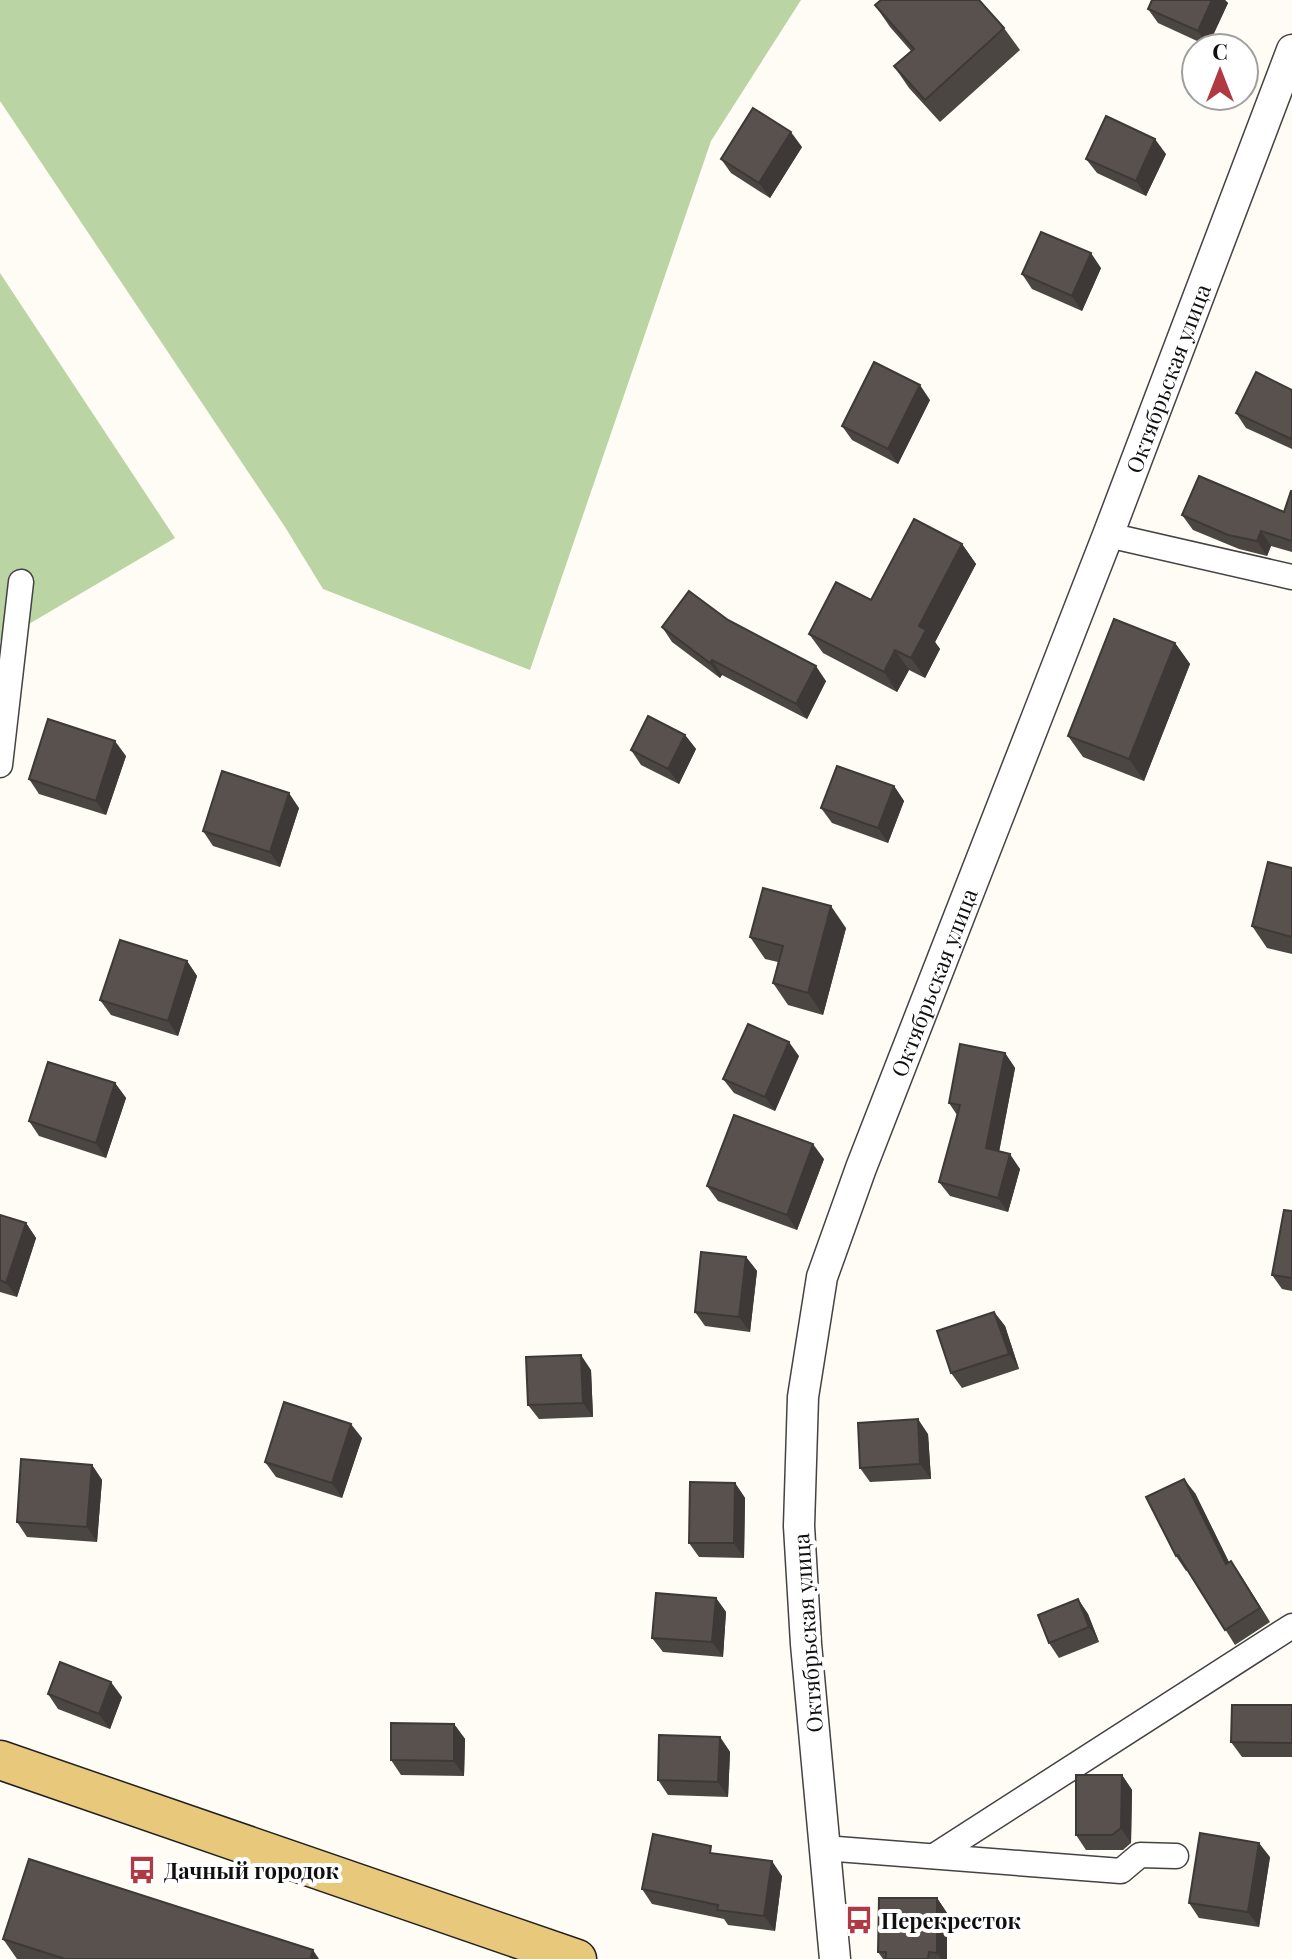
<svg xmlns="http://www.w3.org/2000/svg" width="1292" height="1959" viewBox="0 0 1292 1959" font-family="'Playfair Display',serif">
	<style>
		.forest { fill: #bbd4a3 }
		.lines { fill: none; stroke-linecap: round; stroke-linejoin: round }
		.minor-casing { stroke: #434343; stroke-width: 27 }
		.tertiary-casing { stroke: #434343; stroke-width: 33 }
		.primary-casing { stroke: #212121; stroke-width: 41 }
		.minor { stroke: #fff; stroke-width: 24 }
		.tertiary { stroke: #fff; stroke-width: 30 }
		.primary { stroke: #e8c97b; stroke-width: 38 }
		.wall { fill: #4c4643 }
		.shaded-wall { fill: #3e3937 }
		.building { fill: #58514e; stroke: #3e3937; stroke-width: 2 }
		.labels { text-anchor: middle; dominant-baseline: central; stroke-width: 8; stroke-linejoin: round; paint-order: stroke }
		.street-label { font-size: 22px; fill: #101010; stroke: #fff }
		.poi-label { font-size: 22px; font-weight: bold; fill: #101010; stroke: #fff; text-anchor: start }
	</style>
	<rect width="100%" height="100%" fill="#fefcf5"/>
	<g class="forest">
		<polygon points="0,0 801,0 711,141 530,670 323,589 285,527 0,101"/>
		<polygon points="0,273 175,538 0,641"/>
	</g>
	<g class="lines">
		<defs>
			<g id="minor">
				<polyline points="1108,535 1292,577"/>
				<polyline points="0,765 21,582"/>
				<polyline points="824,1848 1121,1871 1140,1855 1176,1856"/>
				<polyline points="934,1856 1292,1626"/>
			</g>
			<g id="tertiary">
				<path id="s1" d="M835,1959l-29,-315 -7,-118 4,-129 19,-120 39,-109 247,-633 184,-485"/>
			</g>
			<polyline id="primary" points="0,1760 577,1959"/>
		</defs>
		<use href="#minor" class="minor-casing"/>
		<use href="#tertiary" class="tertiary-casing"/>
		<use href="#primary" class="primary-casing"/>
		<use href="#minor" class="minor"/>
		<use href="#tertiary" class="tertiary"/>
		<use href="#primary" class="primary"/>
	</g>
	<g class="wall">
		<polygon points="1152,0 1225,0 1228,3 1208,46 1158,23 1148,9"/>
		<polygon points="875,5 1004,28 1020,50 940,122 909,88 894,66 911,51 890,27"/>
		<polygon points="802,147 770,198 731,173 721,159"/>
		<polygon points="1166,154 1146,196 1097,173 1086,159"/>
		<polygon points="1101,268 1082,311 1032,289 1022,274"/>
		<polygon points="1292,390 1292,449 1246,428 1236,413"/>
		<polygon points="930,400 898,464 852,440 842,426"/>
		<polygon points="1292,491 1292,552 1271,546 1267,556 1239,549 1193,530 1182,515 1284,512"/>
		<polygon points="962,544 976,564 935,642 940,649 925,678 909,670 897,692 823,653 809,634 871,600"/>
		<polygon points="728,620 826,681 807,719 722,675 720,678 672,642 662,627"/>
		<polygon points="1175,643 1190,664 1144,781 1083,757 1068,736"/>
		<polygon points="685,735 696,749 679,784 641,765 631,750"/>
		<polygon points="126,756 106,815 39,794 29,779"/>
		<polygon points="894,786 904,801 888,843 832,823 821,808"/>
		<polygon points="299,808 280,867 213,846 203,831"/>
		<polygon points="1292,868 1292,954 1267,948 1252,926"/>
		<polygon points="846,928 823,1015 788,1005 773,983 778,962 765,959 750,937"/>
		<polygon points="187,961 197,976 178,1036 111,1015 100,1000"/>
		<polygon points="1005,1053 1015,1068 999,1151 1020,1169 1008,1212 950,1196 939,1182 957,1115 949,1103"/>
		<polygon points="799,1056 775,1111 734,1093 723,1079"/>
		<polygon points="115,1083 126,1098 106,1158 39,1136 29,1121"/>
		<polygon points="824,1159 797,1230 718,1201 707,1186"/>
		<polygon points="1292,1211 1292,1291 1282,1289 1272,1275"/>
		<polygon points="0,1215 26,1223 36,1238 17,1297 0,1292"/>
		<polygon points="746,1257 757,1271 750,1332 705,1326 695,1312"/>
		<polygon points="994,1312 1005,1326 1019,1369 962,1388 951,1373"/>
		<polygon points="591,1370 593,1417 539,1419 528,1405"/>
		<polygon points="928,1434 931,1479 870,1482 860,1468"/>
		<polygon points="362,1438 342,1498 276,1477 265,1462"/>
		<polygon points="92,1465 102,1480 97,1542 27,1537 17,1522"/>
		<polygon points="735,1483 745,1498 744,1558 699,1557 689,1543"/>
		<polygon points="1195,1493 1229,1562 1231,1561 1241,1576 1270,1622 1235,1645 1188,1570 1186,1571 1176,1556"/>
		<polygon points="716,1598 726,1612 723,1657 663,1652 652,1638"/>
		<polygon points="1078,1599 1088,1614 1099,1642 1059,1658 1049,1643"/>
		<polygon points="48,1694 122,1697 110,1729 58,1709"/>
		<polygon points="1292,1705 1292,1757 1242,1757 1231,1742"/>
		<polygon points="454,1724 465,1739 464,1776 401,1775 391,1760"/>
		<polygon points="720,1737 730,1752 728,1797 668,1795 658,1780"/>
		<polygon points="1122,1775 1132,1790 1131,1843 1123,1850 1086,1850 1076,1835"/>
		<polygon points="716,1854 782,1876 775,1931 728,1925 724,1919 652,1904 642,1889"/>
		<polygon points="1270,1857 1259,1927 1199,1918 1189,1903"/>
		<polygon points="937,1898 947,1913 947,1959 883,1959 878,1952"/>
		<polygon points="3,1939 319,1959 17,1959"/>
	</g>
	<g class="shaded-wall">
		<polygon points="1212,0 1225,0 1228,3 1208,46 1198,31"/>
		<polygon points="791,132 802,147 770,198 759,183"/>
		<polygon points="1155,139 1166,154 1146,196 1136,181"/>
		<polygon points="1091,253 1101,268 1082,311 1072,296"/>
		<polygon points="920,385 930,400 898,464 888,449"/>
		<polygon points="1261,531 1271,546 1267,556 1257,541"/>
		<polygon points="962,544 976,564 935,642 940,649 925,678 911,658 919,626"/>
		<polygon points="1175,643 1190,664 1144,781 1129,759"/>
		<polygon points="895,650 909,670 897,692 884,672"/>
		<polygon points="712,660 722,675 720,678 710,663"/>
		<polygon points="816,666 826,681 807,719 796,704"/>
		<polygon points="685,735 696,749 679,784 668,769"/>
		<polygon points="115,741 126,756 106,815 96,801"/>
		<polygon points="894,786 904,801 888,843 878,828"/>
		<polygon points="289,793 299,808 280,867 270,852"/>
		<polygon points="831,906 846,928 823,1015 808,993"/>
		<polygon points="187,961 197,976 178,1036 168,1021"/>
		<polygon points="789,1042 799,1056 775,1111 765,1097"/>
		<polygon points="1005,1053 1015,1068 997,1163 986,1148"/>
		<polygon points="115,1083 126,1098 106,1158 96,1143"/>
		<polygon points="813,1144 824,1159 797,1230 787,1215"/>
		<polygon points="1010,1154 1020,1169 1008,1212 998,1198"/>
		<polygon points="26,1223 36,1238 17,1297 6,1283"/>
		<polygon points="746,1257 757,1271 750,1332 739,1317"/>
		<polygon points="994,1312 1005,1326 1019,1369 1009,1354"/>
		<polygon points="581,1355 591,1370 593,1417 583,1403"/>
		<polygon points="918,1419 928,1434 931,1479 920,1464"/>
		<polygon points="351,1424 362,1438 342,1498 332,1483"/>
		<polygon points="92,1465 102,1480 97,1542 87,1527"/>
		<polygon points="1184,1479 1195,1493 1237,1579 1226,1564"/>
		<polygon points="735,1483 745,1498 744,1558 734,1543"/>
		<polygon points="1231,1561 1241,1576 1270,1622 1260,1608"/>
		<polygon points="716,1598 726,1612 723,1657 712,1642"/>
		<polygon points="1078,1599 1088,1614 1099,1642 1089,1627"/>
		<polygon points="111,1682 122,1697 110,1729 99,1714"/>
		<polygon points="454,1724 465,1739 464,1776 454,1761"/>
		<polygon points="720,1737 730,1752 728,1797 718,1782"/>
		<polygon points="1122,1775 1132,1790 1131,1843 1121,1828"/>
		<polygon points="1259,1843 1270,1857 1259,1927 1248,1912"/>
		<polygon points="772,1861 782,1876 775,1931 764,1916"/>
		<polygon points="937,1898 947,1913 947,1959 941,1959 937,1953"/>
		<polygon points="313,1950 319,1959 310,1959"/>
	</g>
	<g class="building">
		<polygon points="881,0 979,0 1004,28 925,100 894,66 914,49 875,5"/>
		<polygon points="1152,0 1212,0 1198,31 1148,9"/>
		<polygon points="753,108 791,132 759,183 721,159"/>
		<polygon points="1106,116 1155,139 1136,181 1086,159"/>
		<polygon points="1041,232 1091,253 1072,296 1022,274"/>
		<polygon points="874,362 920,385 888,449 842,426"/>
		<polygon points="1256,372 1292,390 1292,436 1291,439 1236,413"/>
		<polygon points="1199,476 1284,512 1291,491 1292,491 1292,541 1261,531 1257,541 1228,535 1182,515"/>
		<polygon points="914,519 962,544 919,626 926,630 911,658 895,650 884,672 809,634 836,582 871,600"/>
		<polygon points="689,591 728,620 816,666 796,704 712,660 710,663 662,627"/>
		<polygon points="1114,619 1175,643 1129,759 1068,736"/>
		<polygon points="648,716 685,735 668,769 631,750"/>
		<polygon points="48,719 115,741 96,801 29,779"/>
		<polygon points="837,766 894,786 878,828 821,808"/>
		<polygon points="222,771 289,793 270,852 203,831"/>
		<polygon points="1268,862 1292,868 1292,937 1252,926"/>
		<polygon points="763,888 831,906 808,993 773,983 783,946 750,937"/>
		<polygon points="120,940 187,961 168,1021 100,1000"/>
		<polygon points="748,1024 789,1042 765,1097 723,1079"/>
		<polygon points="960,1044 1005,1053 986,1148 1010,1154 998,1198 939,1182 960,1105 949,1103"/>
		<polygon points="48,1062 115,1083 96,1143 29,1121"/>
		<polygon points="734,1115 813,1144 787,1215 707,1186"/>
		<polygon points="1284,1210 1292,1211 1292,1278 1272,1275"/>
		<polygon points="0,1215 26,1223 6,1283 0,1280"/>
		<polygon points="701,1252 746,1257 739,1317 695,1312"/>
		<polygon points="994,1312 1009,1354 951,1373 937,1331"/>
		<polygon points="581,1355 583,1403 528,1405 526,1357"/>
		<polygon points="284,1402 351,1424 332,1483 265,1462"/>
		<polygon points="918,1419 920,1464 860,1468 858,1423"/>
		<polygon points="21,1459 92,1465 87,1527 17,1522"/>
		<polygon points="1184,1479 1226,1564 1231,1561 1260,1608 1225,1630 1178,1555 1176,1556 1146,1497"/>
		<polygon points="690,1482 735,1483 734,1543 689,1543"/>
		<polygon points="656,1593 716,1598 712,1642 652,1638"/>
		<polygon points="1078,1599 1089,1627 1049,1643 1038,1615"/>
		<polygon points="60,1662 111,1682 99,1714 48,1694"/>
		<polygon points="1232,1705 1292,1705 1292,1743 1231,1742"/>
		<polygon points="391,1723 454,1724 454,1761 391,1760"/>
		<polygon points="659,1735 720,1737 718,1782 658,1780"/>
		<polygon points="1076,1775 1122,1775 1121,1828 1112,1835 1076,1835"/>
		<polygon points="1200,1833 1259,1843 1248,1912 1189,1903"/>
		<polygon points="653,1834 711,1846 710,1853 772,1861 764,1916 717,1910 718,1905 642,1889"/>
		<polygon points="29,1859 313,1950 310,1959 65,1959 3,1939"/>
		<polygon points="879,1898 937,1898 937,1953 929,1952 928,1959 886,1959 886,1952 878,1952"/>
	</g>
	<defs>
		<symbol id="bus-bare" viewBox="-9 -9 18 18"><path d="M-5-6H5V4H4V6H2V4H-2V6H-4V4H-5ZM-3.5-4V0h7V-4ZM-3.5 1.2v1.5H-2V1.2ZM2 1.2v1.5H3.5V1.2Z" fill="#b03943" stroke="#fff" stroke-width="2.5" paint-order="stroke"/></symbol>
	</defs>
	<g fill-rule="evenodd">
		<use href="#bus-bare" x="122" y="1850" width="40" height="40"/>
		<use href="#bus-bare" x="839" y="1900" width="40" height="40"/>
	</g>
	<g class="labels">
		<g class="street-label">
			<text stroke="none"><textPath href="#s1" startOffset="1648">Октябрьская улица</textPath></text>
			<text stroke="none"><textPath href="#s1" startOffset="1000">Октябрьская улица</textPath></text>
			<text transform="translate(807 1633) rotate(-94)">Октябрьская улица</text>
		</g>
		<g class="poi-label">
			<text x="164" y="1870">Дачный городок</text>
			<text x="881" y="1920">Перекресток</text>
		</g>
	</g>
	<g transform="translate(1220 72)"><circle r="38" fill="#ffffff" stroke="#9f9f9f" stroke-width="2"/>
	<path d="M0-6L14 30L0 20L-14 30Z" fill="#b03943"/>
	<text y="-12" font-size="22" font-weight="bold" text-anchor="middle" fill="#101010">С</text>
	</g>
</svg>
